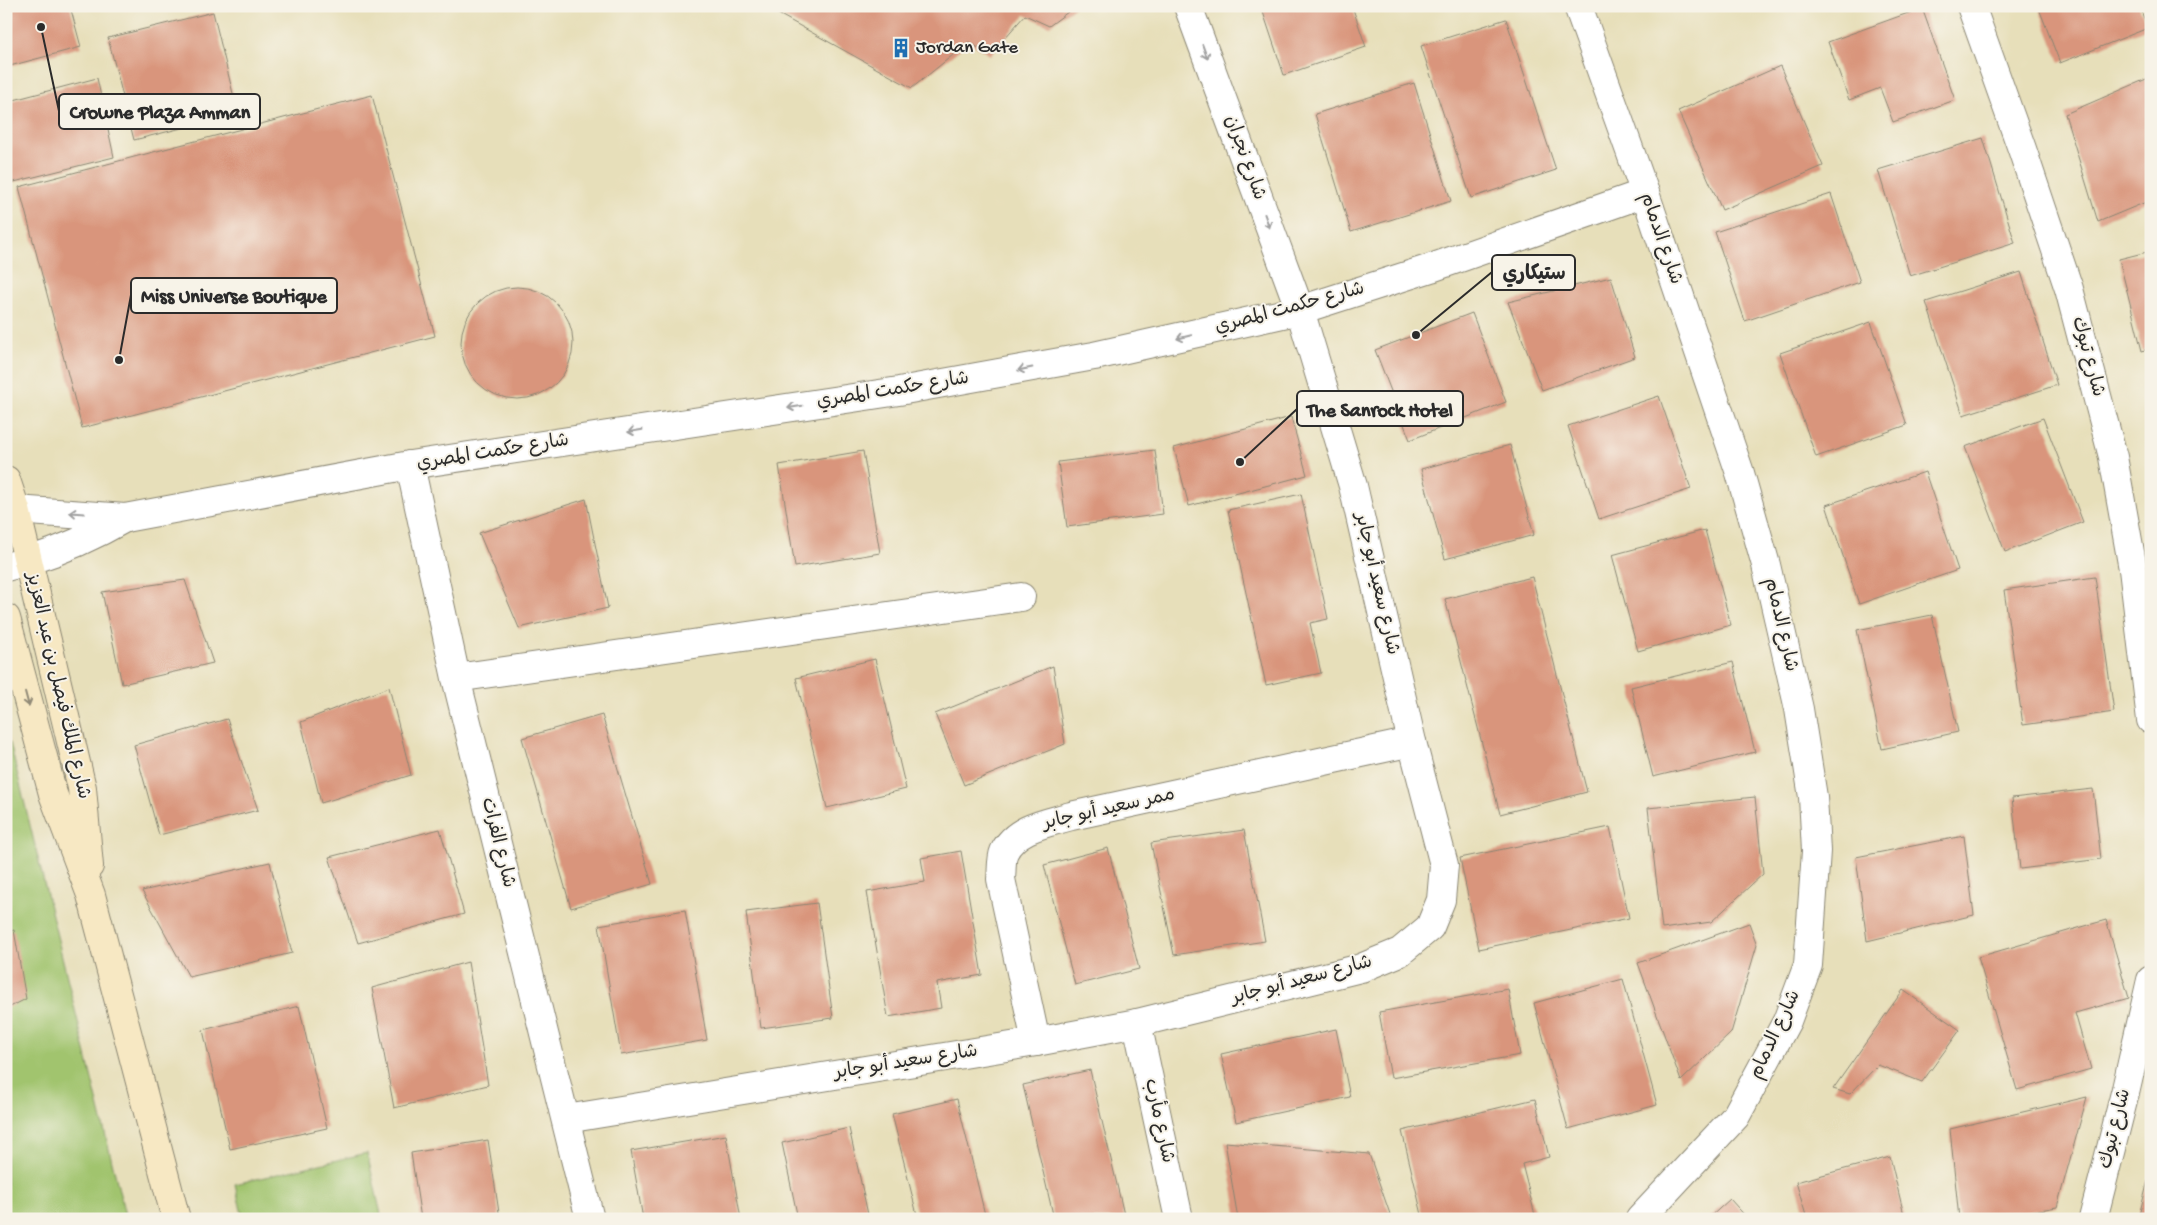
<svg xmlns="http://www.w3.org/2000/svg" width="2157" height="1225" viewBox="0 0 2157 1225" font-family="'Gochi Hand','Playpen Sans Arabic',sans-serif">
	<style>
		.green { fill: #a1c46e; stroke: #66784c }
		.building { fill: #d9957c }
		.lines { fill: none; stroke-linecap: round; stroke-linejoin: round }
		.minor-casing { stroke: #898572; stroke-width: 30 }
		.tertiary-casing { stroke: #898572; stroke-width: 30 }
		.secondary-casing { stroke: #898572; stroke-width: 30 }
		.minor { stroke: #fff; stroke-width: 28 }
		.tertiary { stroke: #fff; stroke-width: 28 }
		.secondary { stroke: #f7e8c3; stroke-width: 28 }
		.oneway { stroke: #a0a0a0 }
		.oneway2 { stroke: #918a77 }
		.labels { text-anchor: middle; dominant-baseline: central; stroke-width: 4; stroke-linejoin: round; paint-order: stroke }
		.poi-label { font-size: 19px; fill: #2b2b2b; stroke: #f7f3e8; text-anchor: start }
		.street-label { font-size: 19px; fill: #2b2b2b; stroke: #f7f3e8 }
		.leader { fill: none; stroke: #2b2b2b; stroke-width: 2 }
		.callout-dot { fill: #2b2b2b; stroke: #f7f3e8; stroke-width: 2 }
		.callout { fill: #f7f3e8; stroke: #2b2b2b; stroke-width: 2 }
		.callout-label { font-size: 20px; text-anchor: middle; font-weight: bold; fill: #2b2b2b }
	</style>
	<rect width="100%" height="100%" fill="#f7f3e8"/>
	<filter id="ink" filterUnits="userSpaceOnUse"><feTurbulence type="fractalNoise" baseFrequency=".02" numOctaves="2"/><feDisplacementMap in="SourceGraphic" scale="10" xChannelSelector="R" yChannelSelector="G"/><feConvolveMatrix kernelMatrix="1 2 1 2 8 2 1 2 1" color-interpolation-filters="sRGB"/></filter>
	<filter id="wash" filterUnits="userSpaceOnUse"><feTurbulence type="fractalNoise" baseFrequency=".0096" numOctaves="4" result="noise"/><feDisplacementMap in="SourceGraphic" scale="20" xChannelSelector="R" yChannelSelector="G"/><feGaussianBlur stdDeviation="1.12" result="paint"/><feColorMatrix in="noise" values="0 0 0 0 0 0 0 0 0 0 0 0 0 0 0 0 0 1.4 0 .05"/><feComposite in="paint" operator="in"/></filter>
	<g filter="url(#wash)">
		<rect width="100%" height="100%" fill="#e7dfba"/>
		<g class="green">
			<polygon points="10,743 126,1219 6,1219 6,744"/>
			<polygon points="367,1153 382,1219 243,1219 235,1184"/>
		</g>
		<g id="blocks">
			<g class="building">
				<polygon points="6,6 70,6 81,47 6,67"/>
				<polygon points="764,6 1076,6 1049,26 1025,15 990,55 969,42 912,88"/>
				<polygon points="1261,6 1352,6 1366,47 1284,75"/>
				<polygon points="2038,6 2139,6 2148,28 2060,63"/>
				<polygon points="1922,8 1955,100 1893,122 1880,88 1849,100 1828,42"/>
				<polygon points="213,12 238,114 134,140 108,38"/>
				<polygon points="1506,19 1556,170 1471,198 1421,46"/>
				<polygon points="1780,66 1823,166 1722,210 1678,111"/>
				<polygon points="2151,77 2151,200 2098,222 2065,114"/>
				<polygon points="97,78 114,157 6,184 6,102"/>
				<polygon points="1414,83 1451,201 1351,232 1315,114"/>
				<polygon points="372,95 435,336 82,428 19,187"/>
				<polygon points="1983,138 2015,243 1910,276 1878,170"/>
				<polygon points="1831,194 1860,282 1745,321 1715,232"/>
				<polygon points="2151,251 2151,348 2142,351 2119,259"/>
				<polygon points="2021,272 2057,385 1963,415 1926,302"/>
				<polygon points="1611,277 1635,357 1542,390 1508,302"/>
				<circle cx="517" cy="343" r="56"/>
				<polygon points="1472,313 1506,402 1410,440 1375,350"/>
				<polygon points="1871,322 1907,425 1816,457 1780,353"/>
				<polygon points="1659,396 1691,489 1599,519 1568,426"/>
				<polygon points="1291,417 1307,475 1189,506 1174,448"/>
				<polygon points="2043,418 2083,522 2005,552 1965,447"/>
				<polygon points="1510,445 1534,535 1445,559 1421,469"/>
				<polygon points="1155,450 1163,514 1067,527 1058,462"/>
				<polygon points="863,451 880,553 795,567 779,465"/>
				<polygon points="1925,472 1958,570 1859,604 1826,505"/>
				<polygon points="1301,494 1328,619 1310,623 1321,673 1266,685 1228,510"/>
				<polygon points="586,499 608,608 519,628 479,533"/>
				<polygon points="1705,530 1731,625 1638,651 1612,555"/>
				<polygon points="1532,577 1587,792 1500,814 1445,599"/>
				<polygon points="2095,577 2114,712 2023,725 2004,590"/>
				<polygon points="185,580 213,663 122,684 102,592"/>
				<polygon points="1932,615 1958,732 1882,749 1857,630"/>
				<polygon points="875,659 906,789 827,808 796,678"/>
				<polygon points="1733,662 1755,752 1653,777 1631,687"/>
				<polygon points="1053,666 1065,744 964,785 935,714"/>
				<polygon points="389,687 411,775 321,803 301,722"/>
				<polygon points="602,715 652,884 571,908 522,738"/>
				<polygon points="227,719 258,810 159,835 134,745"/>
				<polygon points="2093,789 2101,859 2020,869 2012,798"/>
				<polygon points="1755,797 1763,874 1711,922 1662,929 1648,808"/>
				<polygon points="1610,827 1629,918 1479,949 1460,858"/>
				<polygon points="440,829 464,914 358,943 329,857"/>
				<polygon points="1244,830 1265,941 1174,955 1151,843"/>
				<polygon points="1964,836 1974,915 1867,941 1856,857"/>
				<polygon points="1108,848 1139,969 1075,985 1044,865"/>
				<polygon points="961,851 982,975 937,983 941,1008 888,1017 867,892 925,882 921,858"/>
				<polygon points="270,862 292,953 189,977 142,891"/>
				<polygon points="817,903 833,1018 761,1028 746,912"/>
				<polygon points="685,910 707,1040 621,1055 599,925"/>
				<polygon points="2106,920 2129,998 2075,1013 2091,1069 2017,1090 1978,957"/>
				<polygon points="1749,923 1757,945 1731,1033 1681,1081 1638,963"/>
				<polygon points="14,930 26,999 6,1009 6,932"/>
				<polygon points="468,962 488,1085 394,1108 372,988"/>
				<polygon points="1623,979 1657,1105 1568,1129 1534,1003"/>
				<polygon points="1508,989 1520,1055 1391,1078 1379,1012"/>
				<polygon points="1903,990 1960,1030 1922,1082 1878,1065 1850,1094 1833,1089"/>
				<polygon points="299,1006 327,1128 230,1149 203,1030"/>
				<polygon points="1336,1029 1350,1097 1236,1122 1221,1054"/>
				<polygon points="1090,1070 1125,1219 1054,1219 1023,1085"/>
				<polygon points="2087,1097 2057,1207 1987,1219 1959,1219 1950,1129"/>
				<polygon points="957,1099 986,1219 918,1219 892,1114"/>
				<polygon points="1535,1099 1549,1157 1522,1164 1536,1219 1423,1219 1402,1131"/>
				<polygon points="849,1128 869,1219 798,1219 782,1143"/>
				<polygon points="726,1135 741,1219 643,1219 631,1151"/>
				<polygon points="488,1140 500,1219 421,1219 411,1153"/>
				<polygon points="1225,1142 1369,1154 1390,1214 1375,1219 1238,1219"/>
				<polygon points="1890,1157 1905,1219 1807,1219 1796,1182"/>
				<polygon points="2148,1181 2151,1182 2151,1219 2138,1219"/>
				<polygon points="1730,1199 1748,1219 1708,1219"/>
			</g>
		</g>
	</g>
	<g filter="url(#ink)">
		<use href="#blocks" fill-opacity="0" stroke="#898572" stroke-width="1"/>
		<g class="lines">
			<defs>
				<g id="minor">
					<polyline points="1578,6 1645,193 1740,473 1766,565 1799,709 1813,797 1816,851 1808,965 1787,1021 1736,1116 1640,1219"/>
					<polyline points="1971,6 2022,149 2069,289 2113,457 2133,569 2151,720"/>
					<polyline points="410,465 456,678 590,1219"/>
					<polyline points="16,510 125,518 410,465 899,391 1094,356 1300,310 1431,268 1645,193"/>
					<path d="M28,561c35,-11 66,-25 97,-43"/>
					<polyline points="456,678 1021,597"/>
					<polyline points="1137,1023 1179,1219"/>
					<path d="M1036,1042l-35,-163c1,-8 0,-20 3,-27 12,-25 44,-29 67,-36l341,-74"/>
					<polyline points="566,1119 1036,1042 1137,1023 1361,968 1400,952 1430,927 1441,900 1444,865 1412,742 1353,486 1300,310 1188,6"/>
					<polyline points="2093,1219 2126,1089 2151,980"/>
				</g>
				<polyline id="tertiary" points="6,567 28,561"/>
				<g id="secondary">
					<polyline points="6,480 16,510 82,788 89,866"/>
					<polyline points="6,618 53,794 91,895 176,1219"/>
				</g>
			</defs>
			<use href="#minor" class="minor-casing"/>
			<use href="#tertiary" class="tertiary-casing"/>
			<use href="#secondary" class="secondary-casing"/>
			<use href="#minor" class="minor"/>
			<use href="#tertiary" class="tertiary"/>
			<use href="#secondary" class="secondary"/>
		</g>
		<defs><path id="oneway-shaft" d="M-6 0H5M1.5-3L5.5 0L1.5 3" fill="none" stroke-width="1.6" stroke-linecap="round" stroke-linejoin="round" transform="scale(1.25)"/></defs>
		<g class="oneway">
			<use href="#oneway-shaft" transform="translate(1205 52) rotate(70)"/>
			<use href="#oneway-shaft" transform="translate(1267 221) rotate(70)"/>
			<use href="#oneway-shaft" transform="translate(1184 337) rotate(167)"/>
			<use href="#oneway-shaft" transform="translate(1025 369) rotate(169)"/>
			<use href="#oneway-shaft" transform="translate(795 407) rotate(171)"/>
			<use href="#oneway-shaft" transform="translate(635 431) rotate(171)"/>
			<use href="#oneway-shaft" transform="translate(77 513) rotate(-176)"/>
		</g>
		<use class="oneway2" href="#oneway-shaft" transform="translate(27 699) rotate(75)"/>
	</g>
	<defs>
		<symbol id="building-bare" viewBox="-9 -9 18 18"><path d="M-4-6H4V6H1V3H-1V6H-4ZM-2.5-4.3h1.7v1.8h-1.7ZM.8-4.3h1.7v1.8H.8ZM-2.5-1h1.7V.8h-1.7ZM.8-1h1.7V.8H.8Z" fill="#1f6fb2" stroke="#f7f3e8" stroke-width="2.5" paint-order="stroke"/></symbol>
	</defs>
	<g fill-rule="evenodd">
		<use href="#building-bare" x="887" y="34" width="28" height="28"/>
	</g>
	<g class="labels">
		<g class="poi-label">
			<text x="916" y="48">Jordan Gate</text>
		</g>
		<g class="street-label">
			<text transform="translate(1244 158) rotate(70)">شارع نجران</text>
			<text transform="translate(1660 239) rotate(71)">شارع الدمام</text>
			<text transform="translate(1290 309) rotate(-15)">شارع حكمت المصري</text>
			<text transform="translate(2087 357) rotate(75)">شارع تبوك</text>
			<text transform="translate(893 391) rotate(-9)">شارع حكمت المصري</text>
			<text transform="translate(493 453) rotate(-9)">شارع حكمت المصري</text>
			<text transform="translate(1376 584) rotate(77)">شارع سعيد أبو جابر</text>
			<text transform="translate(1780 625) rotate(77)">شارع الدمام</text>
			<text transform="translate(57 686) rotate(77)">شارع الملك فيصل بن عبد العزيز</text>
			<text transform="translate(1109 810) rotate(-13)">ممر سعيد أبو جابر</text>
			<text transform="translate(497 843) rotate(76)">شارع الفرات</text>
			<text transform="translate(1302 981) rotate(-15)">شارع سعيد أبو جابر</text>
			<text transform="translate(1776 1035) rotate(-65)">شارع الدمام</text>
			<text transform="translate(906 1063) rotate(-9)">شارع سعيد أبو جابر</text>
			<text transform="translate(1158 1121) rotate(78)">شارع مأرب</text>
			<text transform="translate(2116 1129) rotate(-76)">شارع تبوك</text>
		</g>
	</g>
	<path class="leader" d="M41 27L59 111M1416 335L1492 272M119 360L131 295M1240 462L1297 409"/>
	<g class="callout-dot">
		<circle cx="41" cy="27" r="5"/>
		<circle cx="1416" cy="335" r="5"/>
		<circle cx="119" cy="360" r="5"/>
		<circle cx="1240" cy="462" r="5"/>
	</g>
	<g class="callout">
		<rect x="59" y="94" width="201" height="35" rx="5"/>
		<rect x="1492" y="255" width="83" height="35" rx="5"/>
		<rect x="131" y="278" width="206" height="35" rx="5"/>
		<rect x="1297" y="391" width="166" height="35" rx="5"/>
	</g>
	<g class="callout-label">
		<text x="160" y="118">Crowne Plaza Amman</text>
		<text x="1534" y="279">ستيكاري</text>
		<text x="234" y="302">Miss Universe Boutique</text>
		<text x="1380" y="416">The Sanrock Hotel</text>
	</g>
	<rect width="2157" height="1225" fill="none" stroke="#f7f3e8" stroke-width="25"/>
</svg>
